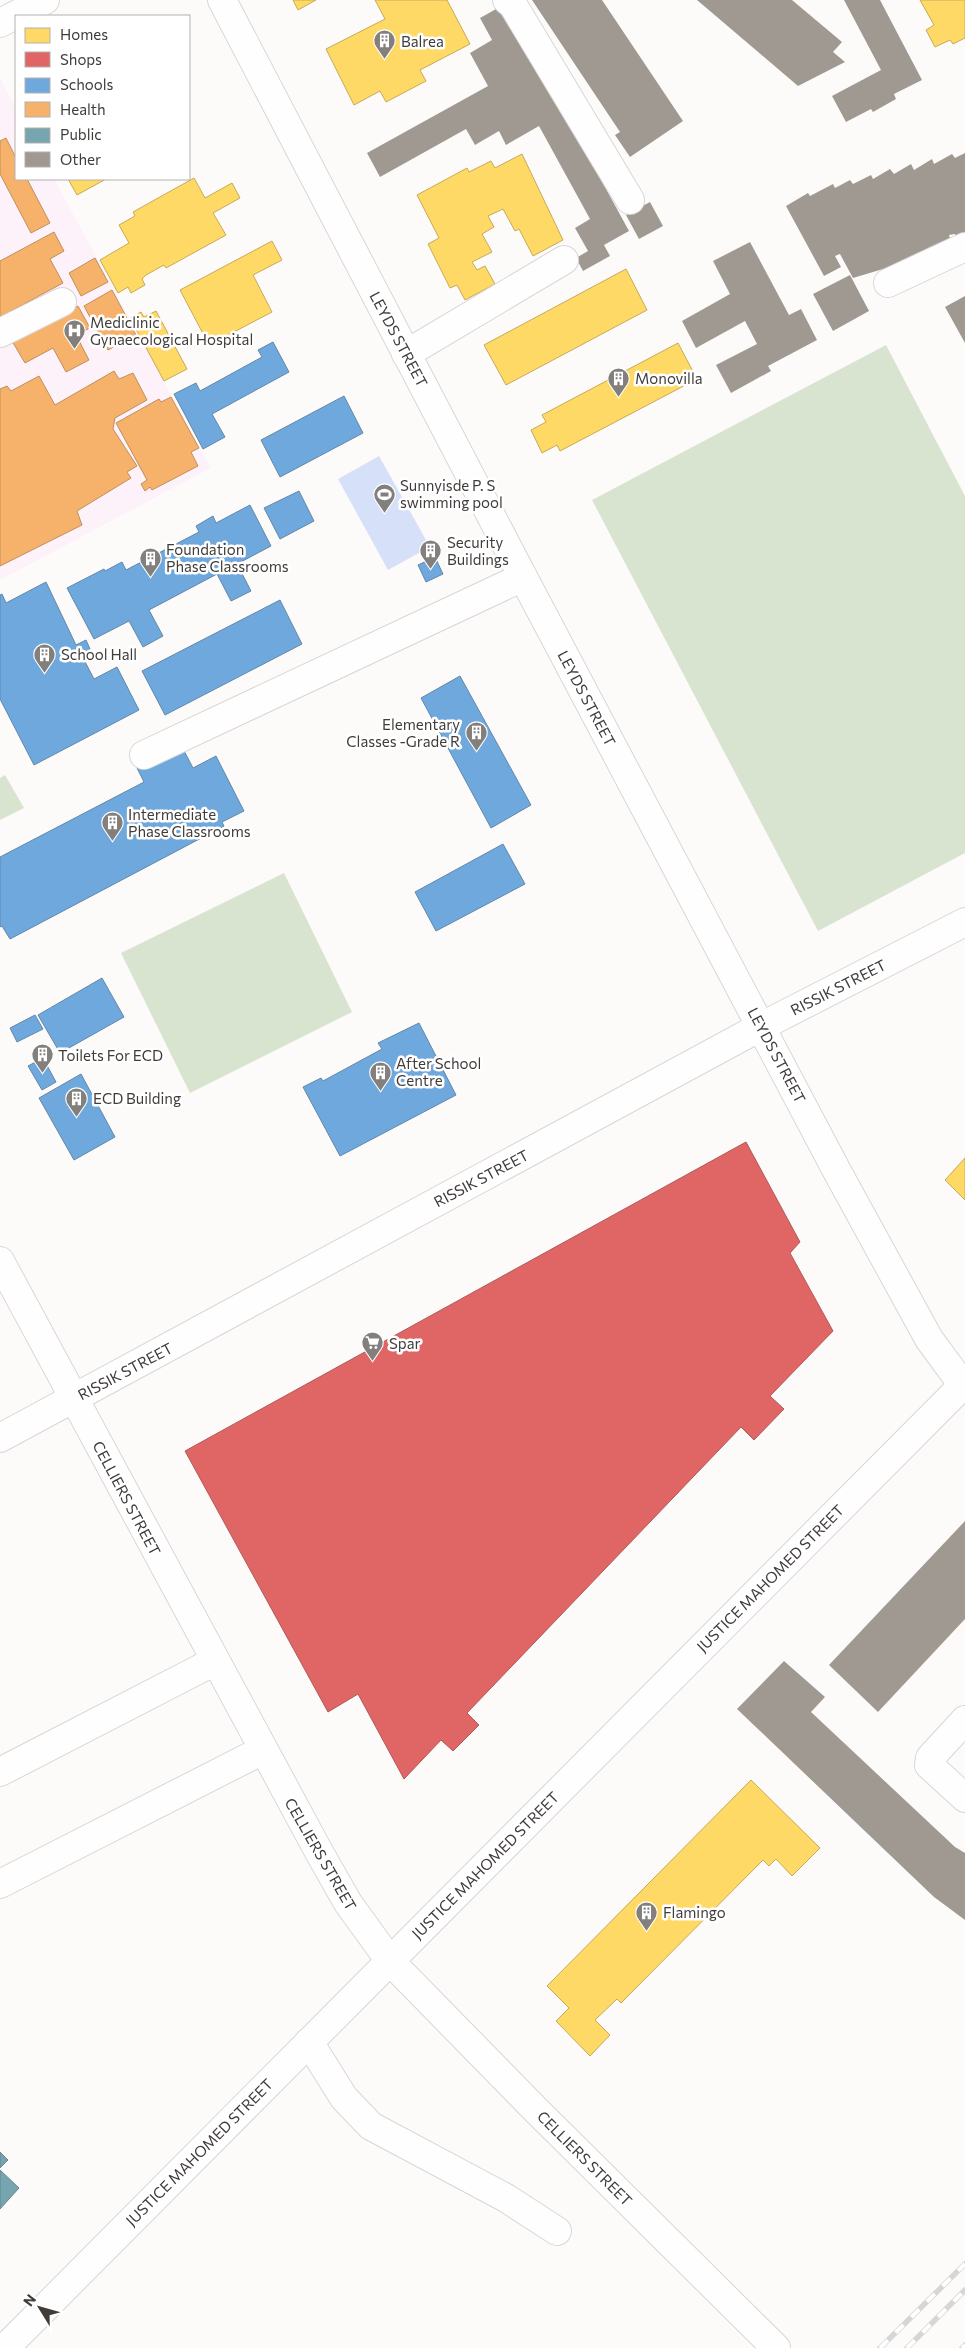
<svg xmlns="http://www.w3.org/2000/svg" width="965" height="2348" viewBox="0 0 965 2348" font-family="Commissioner,sans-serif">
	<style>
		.medical { fill: #fef2fa }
		.green { fill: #d8e4d0 }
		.water { fill: #d6e1f9 }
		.homes { fill: #ffd966; stroke: #c6aa59 }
		.shops { fill: #e06666; stroke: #b05959 }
		.schools { fill: #6fa8dc; stroke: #6188ab }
		.health { fill: #f6b26b; stroke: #bf8f5c }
		.public { fill: #76a5af; stroke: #66868c }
		.building { fill: #a09992 }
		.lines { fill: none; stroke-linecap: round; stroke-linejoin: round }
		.minor-casing { stroke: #d9d6d5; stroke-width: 30 }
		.major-casing { stroke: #d9d6d5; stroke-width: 30 }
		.minor { stroke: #fffefe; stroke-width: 28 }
		.major { stroke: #fffefe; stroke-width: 28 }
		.rail-casing { stroke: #d7d6d6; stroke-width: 5.5 }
		.rail { stroke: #fff; stroke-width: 4; stroke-dasharray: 11; stroke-linecap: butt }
		.labels { text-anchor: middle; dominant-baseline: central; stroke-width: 5; stroke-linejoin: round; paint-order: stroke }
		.poi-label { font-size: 15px; fill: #403c3a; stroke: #fff; text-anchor: start }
		.street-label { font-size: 15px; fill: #403c3a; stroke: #fff }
	</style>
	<rect width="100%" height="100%" fill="#fdfbfa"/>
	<polygon class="medical" points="0,78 16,108 16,179 54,179 211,468 0,580"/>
	<g class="green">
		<polygon points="886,345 965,496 965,853 818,931 592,500"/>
		<polygon points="5,775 24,808 0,820 0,778"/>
		<polygon points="284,873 352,1012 190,1093 121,953"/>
	</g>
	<polygon class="water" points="379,456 430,547 388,570 338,479"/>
	<g class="homes">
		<polygon points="293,0 316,0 298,10"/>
		<polygon points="375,0 447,0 470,44 420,70 426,81 386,102 380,91 354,105 326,49 385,19"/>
		<polygon points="920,0 965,0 965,38 953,44 950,40 935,47 926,30 934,25"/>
		<polygon points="522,154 563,240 533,256 519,229 515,231 503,209 488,216 494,227 482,234 492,252 472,262 477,270 485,266 495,284 465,300 457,285 450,288 428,244 439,238 417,195 467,168 469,172 491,161 495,168"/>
		<polygon points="194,178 205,198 232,183 240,198 213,213 226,235 166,268 164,265 146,275 142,279 145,285 131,293 128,287 118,293 100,260 129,243 119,225 135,216 133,212"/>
		<polygon points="68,179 106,179 77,195"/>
		<polygon points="272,241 282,260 253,275 272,312 209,345 180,290"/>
		<polygon points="626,269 647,310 506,385 484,345"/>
		<polygon points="156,311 187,369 164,381 130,318 141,312 144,317"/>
		<polygon points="678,343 697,379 560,451 557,445 542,453 531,430 546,422 542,415"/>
		<polygon points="965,1158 965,1200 945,1180"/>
		<polygon points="751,1780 820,1848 792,1876 776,1859 769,1866 763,1860 621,2003 617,1999 595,2020 610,2035 590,2056 556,2021 569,2008 547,1986"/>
	</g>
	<polygon class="shops" points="746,1142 800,1242 790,1253 833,1331 770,1396 784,1409 754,1440 741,1427 467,1713 479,1725 453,1751 441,1740 404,1779 358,1694 328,1712 185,1451"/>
	<g class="schools">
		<polygon points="273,342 289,372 212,414 225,437 203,449 174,394 196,383 200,391 262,357 258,350"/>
		<polygon points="344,396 363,433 280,477 261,440"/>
		<polygon points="299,491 314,521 280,539 264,508"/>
		<polygon points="250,505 271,546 237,564 251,591 231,601 217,574 149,610 163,636 143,647 129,621 94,639 67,588 104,569 105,571 122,562 126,570 199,532 196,526 213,516 216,523"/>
		<polygon points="435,557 443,574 426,582 418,565"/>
		<polygon points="46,582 76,645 86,640 90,649 81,654 94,679 117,667 139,710 34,765 0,699 0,595 2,594 6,603"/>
		<polygon points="280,600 302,644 165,715 142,671"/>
		<polygon points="460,676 531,805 491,828 421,698"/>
		<polygon points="181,745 193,768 216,756 244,811 222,822 224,826 10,939 2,926 0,927 0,857 144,782 137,768"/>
		<polygon points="503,844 525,884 436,931 415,892"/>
		<polygon points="102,978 124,1017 60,1053 38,1015"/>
		<polygon points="35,1015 43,1029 17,1042 10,1028"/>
		<polygon points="419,1023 456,1095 340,1156 303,1087 321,1078 323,1081 382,1049 378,1043"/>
		<polygon points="43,1058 56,1082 42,1090 28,1066"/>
		<polygon points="81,1074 115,1137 74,1160 39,1098"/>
	</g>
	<g class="health">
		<polygon points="6,138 16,158 16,179 27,179 50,223 31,233 0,174 0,141"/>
		<polygon points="54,232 64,251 50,259 63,283 0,317 0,261"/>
		<polygon points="95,258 108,282 81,296 69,273"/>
		<polygon points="112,290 136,335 108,350 84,306"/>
		<polygon points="78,306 90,328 76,335 89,360 66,372 53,348 25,363 12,341"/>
		<polygon points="114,371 119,379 133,373 147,400 115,418 113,429 137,466 127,472 131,478 77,511 82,525 0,566 0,389 7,386 11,391 39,376 55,405"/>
		<polygon points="171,397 199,448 191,452 198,466 152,490 150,487 145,491 141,484 147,480 116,423 159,399 161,402"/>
	</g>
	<g class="public">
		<polygon points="0,2152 8,2160 0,2168"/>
		<polygon points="0,2170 19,2188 0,2209"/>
	</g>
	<g class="building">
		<polygon points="532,0 602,0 683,121 630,157 615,135 620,132"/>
		<polygon points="697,0 792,0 842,42 833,52 845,62 798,86"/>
		<polygon points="844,0 880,0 922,80 894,94 896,99 873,112 871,109 846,122 832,96 881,70"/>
		<polygon points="505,4 629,231 604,245 610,256 583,271 576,258 588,251 575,228 590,219 539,126 506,145 499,131 475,145 466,129 380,177 367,153 488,86 470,53 492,40 480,18"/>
		<polygon points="965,153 965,235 956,238 955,234 949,235 953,248 853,278 840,254 835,256 841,267 824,276 786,206 808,193 810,196 833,184 835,188 850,180 853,184 871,175 873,179 890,169 894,174 911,164 914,170 932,159 934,164 952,154 955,158"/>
		<polygon points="650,202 663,226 639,239 626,215"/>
		<polygon points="750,242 789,315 801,309 817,340 768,366 771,371 731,393 716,365 757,344 745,321 696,348 682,321 730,294 713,261"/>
		<polygon points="850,275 869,311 833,331 813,294"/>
		<polygon points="965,296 965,343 945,307"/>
		<polygon points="965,1521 965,1619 878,1712 829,1665"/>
		<polygon points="784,1661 825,1697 811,1712 955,1847 965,1853 965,1920 934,1897 737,1709"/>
	</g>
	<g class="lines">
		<defs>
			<g id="minor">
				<polyline points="222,0 523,577 838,1173 929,1339 965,1388"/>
				<polyline points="507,0 513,5 630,200"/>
				<polyline points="0,23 45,0"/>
				<polyline points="888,283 965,247"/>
				<polyline points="0,333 62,302"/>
				<polyline points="406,354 564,260"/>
				<polyline points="144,755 523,577"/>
				<polyline points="0,1261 319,1852 348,1903 390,1961 534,2108 776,2348"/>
				<polyline points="965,1720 930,1758 929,1765 965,1798"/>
				<polyline points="0,1772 215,1661"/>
				<polyline points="0,1884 263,1750"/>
				<polyline points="309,2042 344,2098 371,2126 506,2198 557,2231"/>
			</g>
			<g id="major">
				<polyline points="0,1438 762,1026 965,922"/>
				<polyline points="5,2348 965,1383"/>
			</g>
		</defs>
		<use href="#minor" class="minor-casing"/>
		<use href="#major" class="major-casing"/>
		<use href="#minor" class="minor"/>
		<use href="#major" class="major"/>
		<defs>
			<g id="rail">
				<polyline points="880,2348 965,2264"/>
				<polyline points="907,2348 965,2290"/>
				<polyline points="962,2348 965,2345"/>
			</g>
		</defs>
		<use href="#rail" class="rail-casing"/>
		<use href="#rail" class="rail"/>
	</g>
	<defs>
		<symbol id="building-pin" viewBox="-11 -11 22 30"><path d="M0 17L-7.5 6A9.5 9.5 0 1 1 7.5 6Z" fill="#827f7d" stroke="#fff"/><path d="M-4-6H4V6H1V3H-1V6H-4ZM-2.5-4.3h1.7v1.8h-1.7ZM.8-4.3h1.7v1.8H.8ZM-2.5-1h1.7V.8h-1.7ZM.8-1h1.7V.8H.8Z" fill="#fff"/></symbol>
		<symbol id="hospital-pin" viewBox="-11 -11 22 30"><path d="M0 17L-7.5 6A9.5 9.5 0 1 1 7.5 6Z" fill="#827f7d" stroke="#fff"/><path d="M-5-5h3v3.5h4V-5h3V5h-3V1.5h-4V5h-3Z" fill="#fff"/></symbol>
		<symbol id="stadium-pin" viewBox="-11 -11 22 30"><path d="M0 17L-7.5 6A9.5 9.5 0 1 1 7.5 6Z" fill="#827f7d" stroke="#fff"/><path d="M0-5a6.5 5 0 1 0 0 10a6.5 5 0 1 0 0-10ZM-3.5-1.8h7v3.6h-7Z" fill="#fff"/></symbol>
		<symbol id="supermarket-pin" viewBox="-11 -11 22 30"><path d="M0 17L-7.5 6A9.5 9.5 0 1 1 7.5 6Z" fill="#827f7d" stroke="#fff"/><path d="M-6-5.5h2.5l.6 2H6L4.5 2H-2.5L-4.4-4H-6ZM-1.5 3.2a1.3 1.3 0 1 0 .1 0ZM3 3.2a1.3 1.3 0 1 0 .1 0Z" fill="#fff"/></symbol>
	</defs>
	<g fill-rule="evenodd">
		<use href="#building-pin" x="372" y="28" width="25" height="34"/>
		<use href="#hospital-pin" x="62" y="318" width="25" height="34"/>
		<use href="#building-pin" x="606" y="366" width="25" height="34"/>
		<use href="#stadium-pin" x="372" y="482" width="25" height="34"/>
		<use href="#building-pin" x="418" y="538" width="25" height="34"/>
		<use href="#building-pin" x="138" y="546" width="25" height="34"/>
		<use href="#building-pin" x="32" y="642" width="25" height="34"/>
		<use href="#building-pin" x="464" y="720" width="25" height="34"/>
		<use href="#building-pin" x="100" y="810" width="25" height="34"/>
		<use href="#building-pin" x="30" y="1042" width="25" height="34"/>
		<use href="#building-pin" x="368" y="1060" width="25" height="34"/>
		<use href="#building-pin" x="64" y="1086" width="25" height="34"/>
		<use href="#supermarket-pin" x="360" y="1330" width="25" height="34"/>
		<use href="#building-pin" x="634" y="1900" width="25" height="34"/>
	</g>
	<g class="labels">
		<g class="poi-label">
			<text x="401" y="41">Balrea</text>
			<text x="90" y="322">Mediclinic<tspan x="90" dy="17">Gynaecological Hospital</tspan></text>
			<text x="635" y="378">Monovilla</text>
			<text x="400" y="485">Sunnyisde P. S<tspan x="400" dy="17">swimming pool</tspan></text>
			<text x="447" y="542">Security<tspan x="447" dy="17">Buildings</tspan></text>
			<text x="166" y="549">Foundation<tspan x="166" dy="17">Phase Classrooms</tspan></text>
			<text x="61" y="654">School Hall</text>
			<text x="460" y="724" text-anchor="end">Elementary<tspan x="460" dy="17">Classes -Grade R</tspan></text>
			<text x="128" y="814">Intermediate<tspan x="128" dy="17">Phase Classrooms</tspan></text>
			<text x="58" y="1055">Toilets For ECD</text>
			<text x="396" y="1063">After School<tspan x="396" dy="17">Centre</tspan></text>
			<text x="93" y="1098">ECD Building</text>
			<text x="389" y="1343">Spar</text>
			<text x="663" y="1912">Flamingo</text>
		</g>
		<g class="street-label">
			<text transform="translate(399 339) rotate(62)">LEYDS STREET</text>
			<text transform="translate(587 698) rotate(62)">LEYDS STREET</text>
			<text transform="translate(838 987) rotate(-27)">RISSIK STREET</text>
			<text transform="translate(777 1055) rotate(62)">LEYDS STREET</text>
			<text transform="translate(481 1178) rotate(-28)">RISSIK STREET</text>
			<text transform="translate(125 1371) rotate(-28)">RISSIK STREET</text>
			<text transform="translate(127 1498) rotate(62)">CELLIERS STREET</text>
			<text transform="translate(770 1578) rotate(-45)">JUSTICE MAHOMED STREET</text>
			<text transform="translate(321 1854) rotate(60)">CELLIERS STREET</text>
			<text transform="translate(485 1865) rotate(-45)">JUSTICE MAHOMED STREET</text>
			<text transform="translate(199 2152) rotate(-45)">JUSTICE MAHOMED STREET</text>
			<text transform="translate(585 2158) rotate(45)">CELLIERS STREET</text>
		</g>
	</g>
	<rect x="15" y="15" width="175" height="165" fill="#ffffff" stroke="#b3b1b0"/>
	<rect x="25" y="28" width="25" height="15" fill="#ffd966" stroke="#b3b1b0"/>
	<text x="60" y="40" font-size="15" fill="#403c3a">Homes</text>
	<rect x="25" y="52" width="25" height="15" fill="#e06666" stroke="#b3b1b0"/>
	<text x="60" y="65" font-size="15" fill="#403c3a">Shops</text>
	<rect x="25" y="78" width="25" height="15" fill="#6fa8dc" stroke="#b3b1b0"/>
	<text x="60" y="90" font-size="15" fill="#403c3a">Schools</text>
	<rect x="25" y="102" width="25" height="15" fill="#f6b26b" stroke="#b3b1b0"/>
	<text x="60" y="115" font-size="15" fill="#403c3a">Health</text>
	<rect x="25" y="128" width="25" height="15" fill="#76a5af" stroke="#b3b1b0"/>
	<text x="60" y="140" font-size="15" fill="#403c3a">Public</text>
	<rect x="25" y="152" width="25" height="15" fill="#a09992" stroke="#b3b1b0"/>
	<text x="60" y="165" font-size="15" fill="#403c3a">Other</text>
	<g transform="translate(40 2308) rotate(307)" stroke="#ffffff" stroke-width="4" paint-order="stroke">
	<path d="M0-4L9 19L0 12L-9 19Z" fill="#403c3a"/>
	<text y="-8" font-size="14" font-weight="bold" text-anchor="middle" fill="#403c3a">N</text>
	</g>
</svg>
